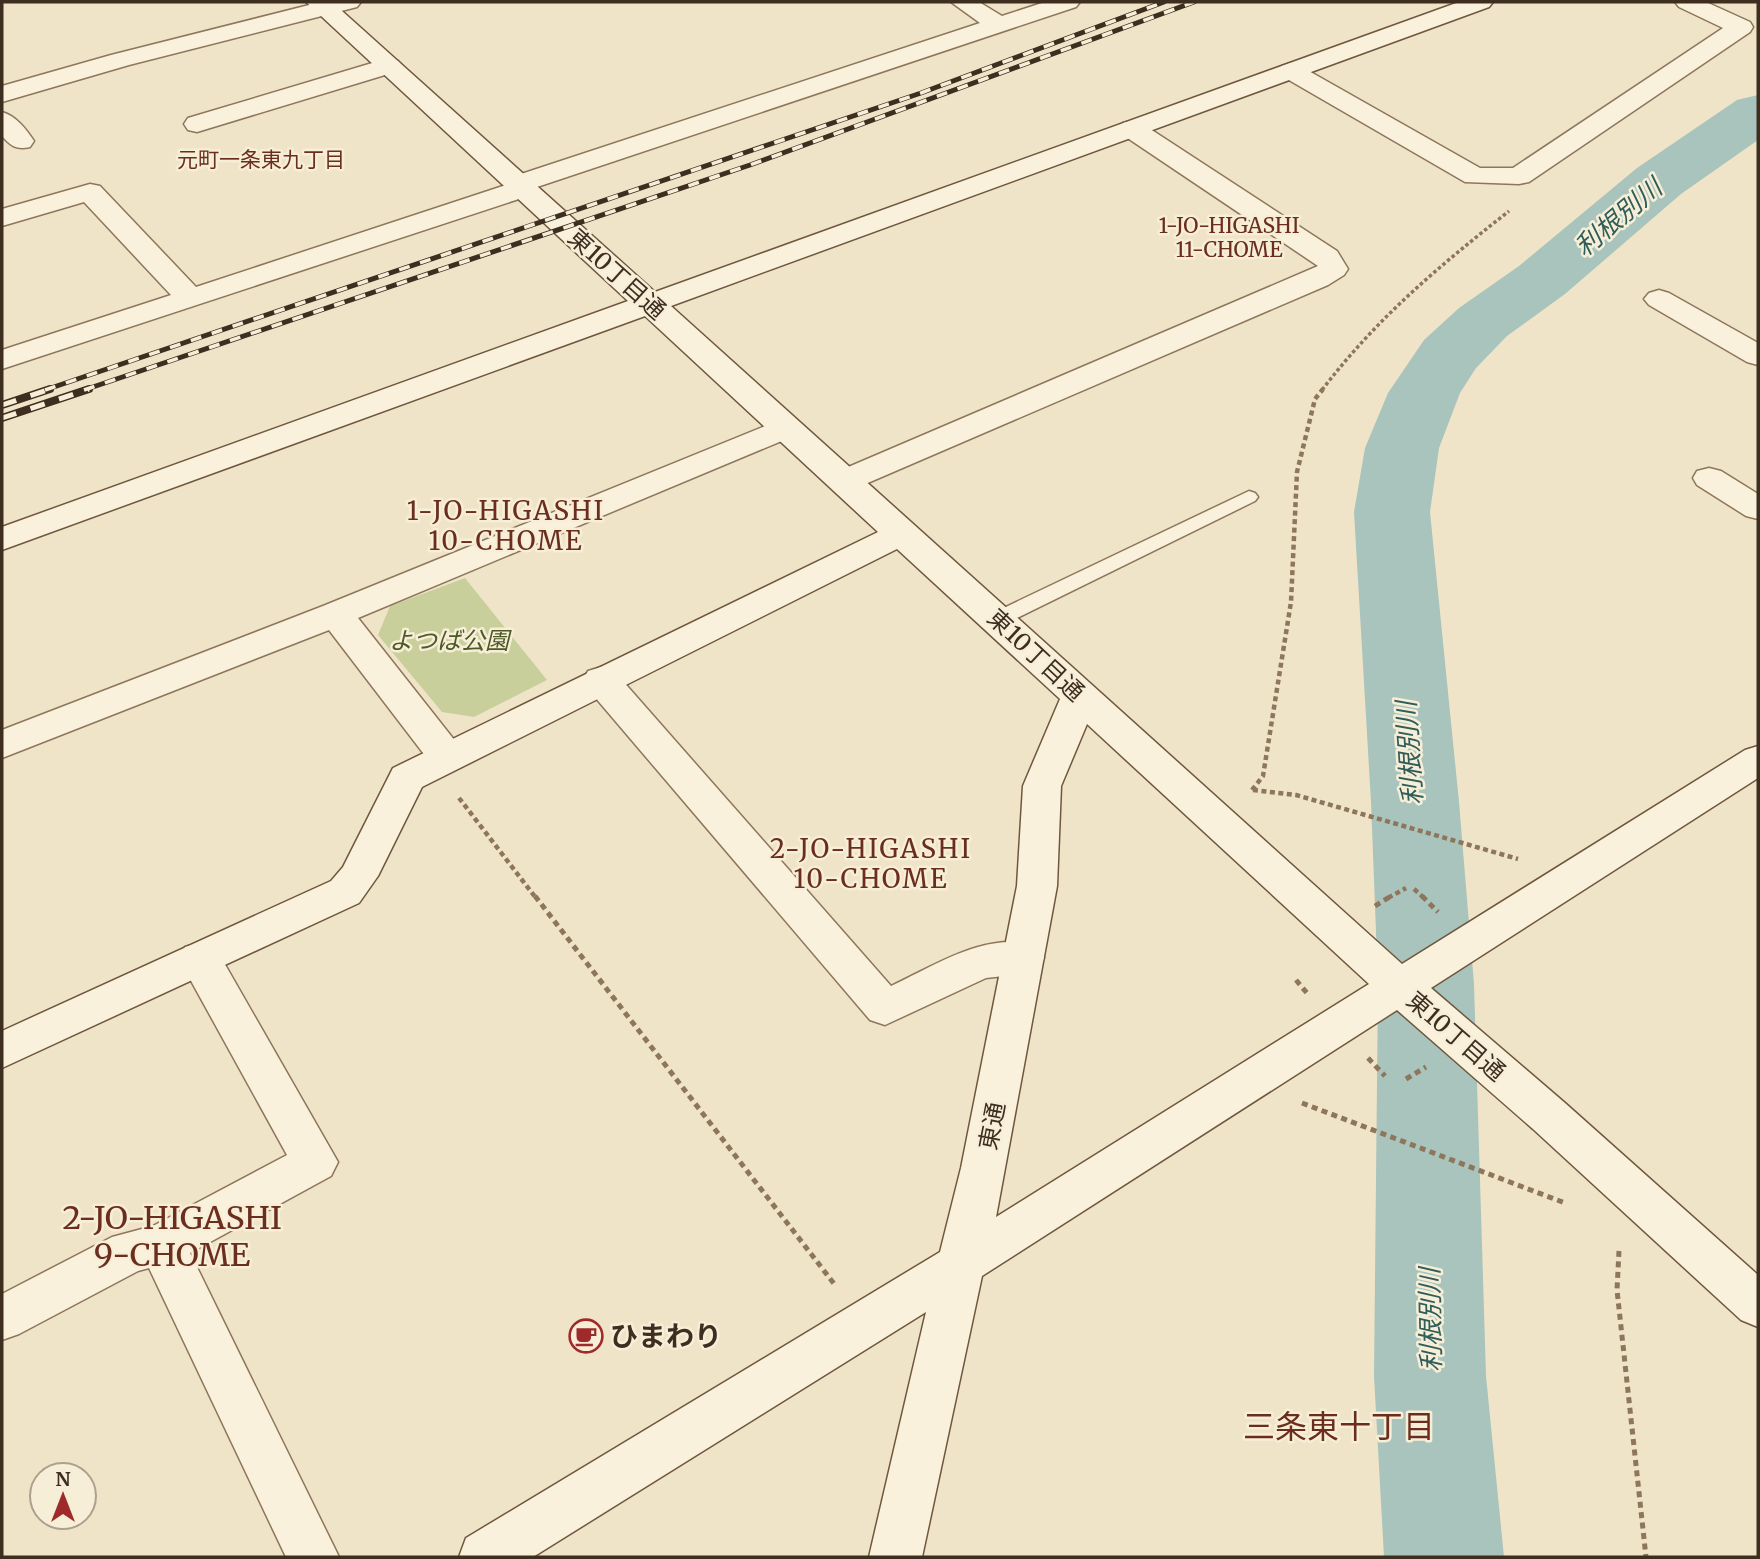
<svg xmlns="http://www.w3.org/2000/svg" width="1760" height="1559" viewBox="0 0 1760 1559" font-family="Merriweather,'Noto Sans JP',serif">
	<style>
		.green { fill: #c9cf9b }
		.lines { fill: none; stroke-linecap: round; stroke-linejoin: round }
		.river { fill: #a9c4bc; fill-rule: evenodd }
		.lane-casing { stroke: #8d765c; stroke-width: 3 }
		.street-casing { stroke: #8d765c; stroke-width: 3 }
		.secondary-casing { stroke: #6f573f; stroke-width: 3 }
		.path-far2 { stroke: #8d765c; stroke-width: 3.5; stroke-dasharray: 3.5 2.5; stroke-linecap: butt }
		.path-far1 { stroke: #8d765c; stroke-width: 4.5; stroke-dasharray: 5 3.5; stroke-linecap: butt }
		.path { stroke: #8d765c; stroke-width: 5; stroke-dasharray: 6 4.5; stroke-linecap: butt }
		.lane { fill: #faf1dc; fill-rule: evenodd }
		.street { fill: #faf1dc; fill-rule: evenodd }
		.secondary { fill: #faf1dc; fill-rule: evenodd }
		.rail-far1-casing { stroke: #3d2e20; stroke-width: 5 }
		.rail-casing { stroke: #3d2e20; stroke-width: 8 }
		.rail-far1 { stroke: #f7eed8; stroke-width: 3.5; stroke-dasharray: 11; stroke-linecap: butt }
		.rail { stroke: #f7eed8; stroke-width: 5; stroke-dasharray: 15; stroke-linecap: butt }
		.labels { text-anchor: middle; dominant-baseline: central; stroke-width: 5; stroke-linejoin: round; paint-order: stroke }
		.far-neighbourhood-label { font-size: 21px; fill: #6b2e1e; stroke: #f7eed8 }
		.street-label { font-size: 24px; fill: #3d2e20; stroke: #f7eed8 }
		.park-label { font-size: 24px; font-style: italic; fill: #4d5a26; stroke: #f7eed8 }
		.water-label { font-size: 26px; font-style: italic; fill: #2f5d5a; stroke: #f7eed8 }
		.neighbourhood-label { font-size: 26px; letter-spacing: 2px; fill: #6b2e1e; stroke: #f7eed8 }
		.near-poi-label { font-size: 28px; font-weight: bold; fill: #3d2e20; stroke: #f7eed8; text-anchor: start }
		.near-neighbourhood-label { font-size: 32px; fill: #6b2e1e; stroke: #f7eed8 }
	</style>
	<rect width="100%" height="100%" fill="#f0e4c8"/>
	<polygon class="green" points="465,578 547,680 474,717 442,712 378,635 390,606"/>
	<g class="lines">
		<polygon class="river" points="1758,95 1758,140 1681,194 1565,294 1507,336 1476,368 1460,393 1439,448 1430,512 1459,802 1474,984 1486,1376 1504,1557 1384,1557 1374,1376 1378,984 1371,802 1354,512 1365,448 1388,393 1424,340 1459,308 1519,266 1637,168 1737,100"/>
		<defs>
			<polygon id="lane" points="1249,491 1255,493 1258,497 1255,501 1005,624 991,624 988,619 991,614"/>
			<g id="street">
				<polygon points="321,2 361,2 357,7 129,65 2,102 2,86 111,55"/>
				<polygon points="951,2 979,2 1002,16 1045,2 1080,2 1076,7 537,187 534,194 2,369 2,350 171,295 84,202 2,226 2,209 90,184 100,186 196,287 506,185 509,178 980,23"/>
				<polygon points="1675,2 1706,2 1750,22 1753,27 1750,32 1529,182 1519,184 1465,182 1282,76 1278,71 1282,66 1291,63 1300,66 1480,168 1513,168 1723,28 1679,7"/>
				<polygon points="389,58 398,61 402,66 398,71 197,132 188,130 184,124 188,118"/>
				<path d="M2,112c14,4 24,17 32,29l-4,6c-14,3 -19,-1 -28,-11z"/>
				<polygon points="1132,121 1141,123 1337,251 1348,269 1344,275 1328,285 856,488 844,491 832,488 828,481 832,474 1318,266 1123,135 1119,129 1123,123"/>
				<polygon points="1659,290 1669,293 1758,343 1758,365 1747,362 1649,305 1644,299 1649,293"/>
				<polygon points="785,418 796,421 801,428 796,435 358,618 459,746 465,756 459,766 446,770 433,766 329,630 2,758 2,730 323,606"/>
				<polygon points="1709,468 1721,471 1758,494 1758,519 1746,516 1697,485 1693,478 1697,471"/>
				<path d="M601,667l13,4 277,315c45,-21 96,-56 147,-40l6,12 -6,12 -15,4 -37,4 -101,47 -15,-5 -282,-331 -5,-9 5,-9z"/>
				<polygon points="200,943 215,947 338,1162 331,1176 190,1253 339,1557 286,1557 149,1268 138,1271 19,1334 2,1340 2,1294 112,1237 153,1226 287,1155 179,959 185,947"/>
			</g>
			<path id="secondary" d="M306,2h26l323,290 804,-290h34l-4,5 -818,299 731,658 343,-214 13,-4v32l-327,210 134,115 193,172v52l-17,-7 -208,-191 -136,-119 -415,266 -60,281h-53l57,-245 -393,245h-74l7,-19 474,-286 21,-84 56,-282 6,-100 37,-87 -163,-150 -475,238 -44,89 -19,27 -357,165v-37l329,-150 12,-14 50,-99 485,-236 -233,-216 -643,234v-23l626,-226zM1087,724l282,260 -373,233 61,-331 4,-100z"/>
		</defs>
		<use href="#lane" class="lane-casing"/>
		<use href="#street" class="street-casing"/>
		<use href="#secondary" class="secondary-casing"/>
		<path class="path-far2" d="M1322,390c55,-72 116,-123 187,-179"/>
		<g class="path-far1">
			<polyline points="1252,790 1263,776 1291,602 1297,472 1315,399 1323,389"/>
			<polyline points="1253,790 1296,795 1518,859"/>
			<polyline points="459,798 536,898"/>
			<polyline points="1414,889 1424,898"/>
			<polyline points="1388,898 1406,888"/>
		</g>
		<g class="path">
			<polyline points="535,896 835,1285"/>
			<polyline points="1422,896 1438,912"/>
			<polyline points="1375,906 1391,896"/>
			<polyline points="1296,980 1307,993"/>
			<polyline points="1368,1058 1385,1076"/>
			<polyline points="1406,1079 1426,1067"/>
			<polyline points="1302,1103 1565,1203"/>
			<polyline points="1619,1251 1617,1290 1646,1557"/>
		</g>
		<use href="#lane" class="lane"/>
		<use href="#street" class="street"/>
		<use href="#secondary" class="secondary"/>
		<defs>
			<g id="rail-far1">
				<polyline points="45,390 921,93 1164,2"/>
				<polyline points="84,390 750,165 1194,2"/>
			</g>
			<g id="rail">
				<polyline points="2,405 50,389"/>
				<polyline points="2,418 89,389"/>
			</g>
		</defs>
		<use href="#rail-far1" class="rail-far1-casing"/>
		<use href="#rail" class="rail-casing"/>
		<use href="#rail-far1" class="rail-far1"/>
		<use href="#rail" class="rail"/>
	</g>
	<defs>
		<symbol id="cafe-ring" viewBox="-11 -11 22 22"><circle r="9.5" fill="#f7eed8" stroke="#9e2a2b" stroke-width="1.5"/><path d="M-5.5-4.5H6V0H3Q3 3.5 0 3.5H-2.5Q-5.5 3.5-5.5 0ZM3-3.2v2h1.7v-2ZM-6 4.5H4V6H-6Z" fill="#9e2a2b"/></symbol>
	</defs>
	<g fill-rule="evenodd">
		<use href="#cafe-ring" x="567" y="1317" width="38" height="38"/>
	</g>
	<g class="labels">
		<g class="far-neighbourhood-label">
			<text x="261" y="159">元町一条東九丁目</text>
			<text x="1229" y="225">1-JO-HIGASHI<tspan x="1229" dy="24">11-CHOME</tspan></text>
		</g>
		<g class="street-label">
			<text transform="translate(617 274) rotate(42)">東10丁目通</text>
			<text transform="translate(1036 655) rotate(43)">東10丁目通</text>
			<text transform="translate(1456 1036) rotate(41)">東10丁目通</text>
			<text transform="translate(992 1126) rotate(-79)">東通</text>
		</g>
		<g class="park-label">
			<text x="449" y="640">よつば公園</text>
		</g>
		<g class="water-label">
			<text transform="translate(1618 217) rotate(-40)">利根別川</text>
			<text transform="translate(1409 753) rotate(-94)">利根別川</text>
			<text transform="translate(1430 1320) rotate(-91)">利根別川</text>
		</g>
		<g class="neighbourhood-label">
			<text x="506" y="510">1-JO-HIGASHI<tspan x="506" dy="30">10-CHOME</tspan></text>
			<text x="871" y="848">2-JO-HIGASHI<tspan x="871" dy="30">10-CHOME</tspan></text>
		</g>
		<g class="near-poi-label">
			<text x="610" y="1336">ひまわり</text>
		</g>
		<g class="near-neighbourhood-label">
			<text x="172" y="1218">2-JO-HIGASHI<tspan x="172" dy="37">9-CHOME</tspan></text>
			<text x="1339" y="1427">三条東十丁目</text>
		</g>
	</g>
	<rect width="1760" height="1559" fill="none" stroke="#3d2e20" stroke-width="7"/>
	<g transform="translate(63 1496)"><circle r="33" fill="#f7eed8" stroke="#ada18e" stroke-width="2"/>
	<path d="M0-5L12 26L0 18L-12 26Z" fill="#9e2a2b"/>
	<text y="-10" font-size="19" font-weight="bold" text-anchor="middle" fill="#3d2e20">N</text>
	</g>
</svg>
